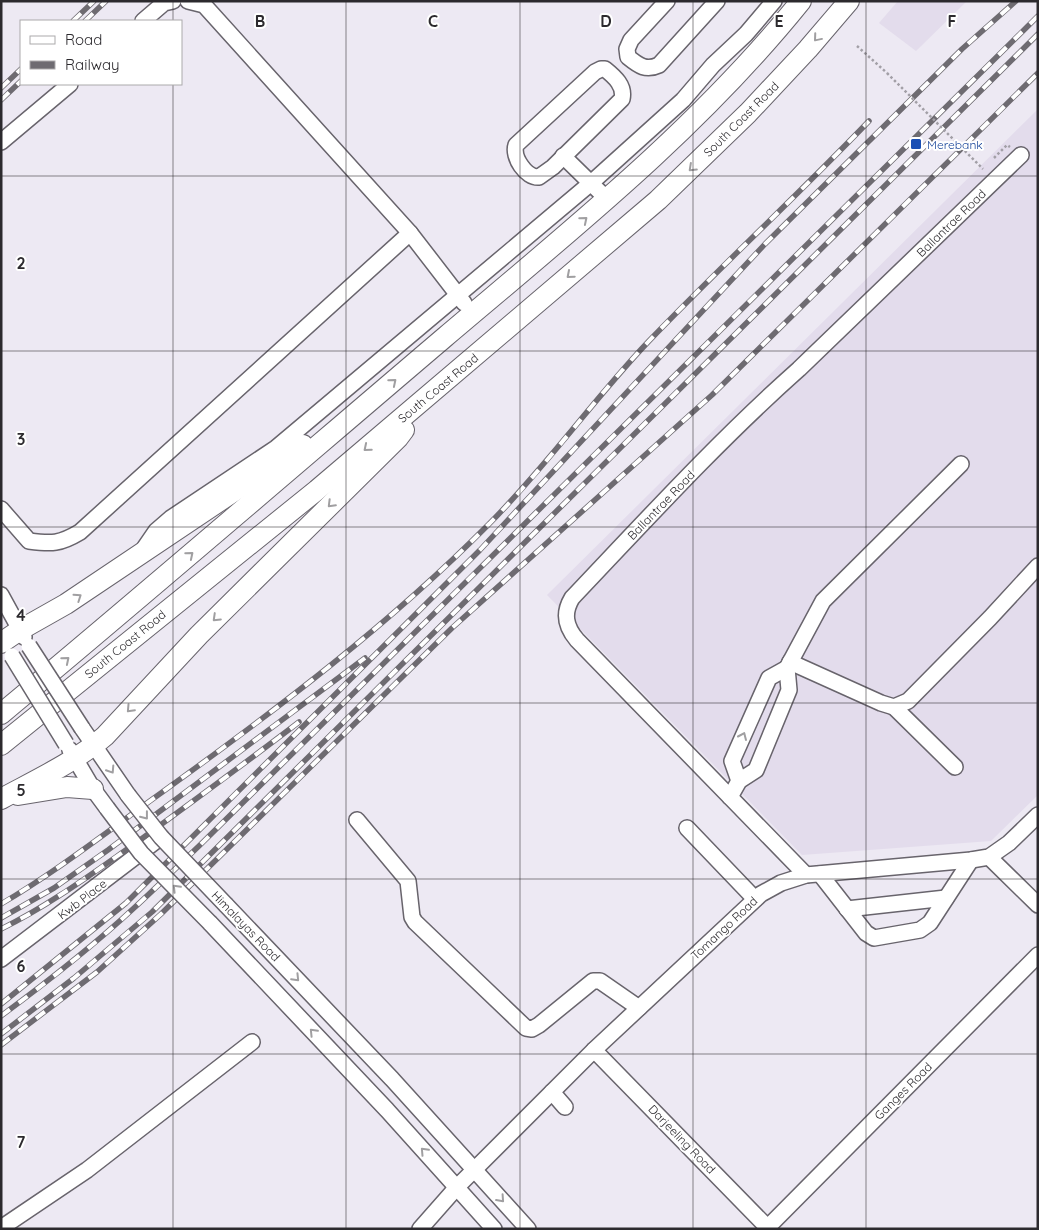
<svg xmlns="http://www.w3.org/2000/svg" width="1039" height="1230" viewBox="0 0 1039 1230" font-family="Quicksand,sans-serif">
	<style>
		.built { fill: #e3dcec }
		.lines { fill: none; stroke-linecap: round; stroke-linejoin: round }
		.minor-casing { stroke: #68646c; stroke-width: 18 }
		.major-casing { stroke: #68646c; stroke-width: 22 }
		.path { stroke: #a29fa6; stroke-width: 2.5; stroke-dasharray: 2.5 2.5; stroke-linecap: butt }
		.minor { stroke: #fff; stroke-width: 15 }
		.major { stroke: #fff; stroke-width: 20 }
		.rail-casing { stroke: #6e6b71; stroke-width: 5.5 }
		.rail { stroke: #fff; stroke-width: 4; stroke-dasharray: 11; stroke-linecap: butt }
		.minor-bridge-casing { stroke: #68646c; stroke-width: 18; stroke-linecap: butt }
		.path-bridge { stroke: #a29fa6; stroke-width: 2.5; stroke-dasharray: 2.5 2.5; stroke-linecap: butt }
		.minor-bridge { stroke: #fff; stroke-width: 15 }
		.oneway { stroke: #a09fa1 }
		.grid { fill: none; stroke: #2c2a2e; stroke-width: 1; stroke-opacity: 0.55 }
		.transit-dot { fill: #1a4fb4; stroke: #fff; stroke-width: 2 }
		.labels { text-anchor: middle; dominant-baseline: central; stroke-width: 4; stroke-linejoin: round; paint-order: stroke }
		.street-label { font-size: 12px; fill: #2c2a2e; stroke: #fff }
		.transit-label { font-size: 12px; fill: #164399; stroke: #fff; text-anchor: start }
		.grid-label { font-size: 16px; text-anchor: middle; font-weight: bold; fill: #2c2a2e; stroke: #fff; stroke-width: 4; stroke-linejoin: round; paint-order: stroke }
	</style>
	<rect width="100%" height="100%" fill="#ede9f3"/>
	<g class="built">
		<polygon points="898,1 967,1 916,51 879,23"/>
		<polygon points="1038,109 1038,795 991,841 802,855 547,595"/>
	</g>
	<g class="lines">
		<defs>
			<g id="minor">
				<polyline points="188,1 204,5 410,233 464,303"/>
				<path d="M667,1l-36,39 -4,9 1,8c11,9 18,14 31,8l58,-64"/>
				<polyline points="143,21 164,3 173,1"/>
				<path d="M605,69c10,8 20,17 17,30l-69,68 -14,10c-13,1 -27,-20 -23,-32l79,-73 6,-3z"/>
				<polyline points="1,142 70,84"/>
				<polyline points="563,156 608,200"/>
				<path d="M1,509l28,32c23,3 31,3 51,-9l330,-299"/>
				<polyline points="145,547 156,531 171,518 276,448 591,183 683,100 713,65 746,34 774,1"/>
				<polyline points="1,595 24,637"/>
				<polyline points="790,662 881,703 894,707 908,701 990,618 1038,566"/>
				<polyline points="894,707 955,767"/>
				<polyline points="82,728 128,795"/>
				<polyline points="70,750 93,789 107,808"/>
				<polyline points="739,781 732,761 769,678 787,668"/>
				<polyline points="730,797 739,781 756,770 789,690 787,668 823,601 961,464"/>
				<polyline points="357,820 408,881 412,917 415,922 526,1028 532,1029 539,1025 593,981 600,981 639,1008"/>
				<polyline points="687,828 755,899"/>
				<polyline points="989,857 1038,905"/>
				<polyline points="820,874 866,933 874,938 920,930 930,923 971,860"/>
				<path d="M806,875l-229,-235c-12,-14 -14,-27 -5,-42 74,-78 147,-158 227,-229l222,-214"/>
				<polyline points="226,905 392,1079 528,1229"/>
				<polyline points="847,909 946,898"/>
				<polyline points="210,923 387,1110 494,1229"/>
				<polyline points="1,959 161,837"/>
				<polyline points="594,1050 769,1229"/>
				<polyline points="552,1092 565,1107"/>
				<polyline points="768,1227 1038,955"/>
				<polyline points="1,1228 87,1170 252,1042"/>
				<polyline points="420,1229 457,1187 594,1050 761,894 781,883 806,875 971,860 989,857 1009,843 1038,815"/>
			</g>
			<g id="major">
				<polyline points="1,643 20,630 66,604 303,445"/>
				<path d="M1,714c149,-124 296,-251 444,-377 125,-106 253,-208 356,-336"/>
				<polyline points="1,745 317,490 658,200 748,113 808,49 849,1"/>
				<polyline points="18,795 67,787 93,789"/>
				<path d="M1,799c35,-19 74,-37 104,-63l94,-101 199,-197 6,-8"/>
			</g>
		</defs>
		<use href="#minor" class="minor-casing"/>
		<use href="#major" class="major-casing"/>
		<g class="path">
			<polyline points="857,46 887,73"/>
			<polyline points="994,158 1007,145 1010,147"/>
		</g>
		<use href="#minor" class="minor"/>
		<use href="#major" class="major"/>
		<defs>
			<g id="rail">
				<polyline points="73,21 94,1"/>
				<polyline points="85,21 106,1"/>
				<polyline points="1,88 21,69"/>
				<polyline points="1,100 21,81"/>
				<path d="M1,904c56,-33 107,-73 160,-111 115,-83 228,-168 328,-269 57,-57 104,-124 159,-182 72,-75 149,-146 221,-221"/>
				<polyline points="1,918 54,888 108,850 365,658"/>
				<path d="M1,929c47,-23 89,-54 132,-84 55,-40 111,-81 166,-123"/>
				<polyline points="1,1004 126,903 480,550 765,244 962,49 1016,1"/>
				<path d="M1,1016c46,-34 91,-69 133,-108 23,-21 44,-42 66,-63l838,-829"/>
				<polyline points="1,1034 74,978 152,912 1038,34"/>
				<polyline points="1,1045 97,972 161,914 452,628 712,395 1038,73"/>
			</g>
		</defs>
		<use href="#rail" class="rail-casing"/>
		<use href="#rail" class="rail"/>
		<defs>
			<g id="minor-bridge">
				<polyline points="29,646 82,728"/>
				<polyline points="12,656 66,744"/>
				<polyline points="128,795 161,837 226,905"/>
				<polyline points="107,808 141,853 210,923"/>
			</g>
		</defs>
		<use href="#minor-bridge" class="minor-bridge-casing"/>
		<polyline class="path-bridge" points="887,73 983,169"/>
		<use href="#minor-bridge" class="minor-bridge"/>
	</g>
	<defs><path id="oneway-chevron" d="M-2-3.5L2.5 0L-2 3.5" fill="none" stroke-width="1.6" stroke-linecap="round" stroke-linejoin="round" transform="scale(1.25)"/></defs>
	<g class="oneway">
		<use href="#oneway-chevron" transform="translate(817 38) rotate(130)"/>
		<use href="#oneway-chevron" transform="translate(692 168) rotate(137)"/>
		<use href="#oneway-chevron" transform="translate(584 220) rotate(-40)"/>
		<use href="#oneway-chevron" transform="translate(570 275) rotate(139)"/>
		<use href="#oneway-chevron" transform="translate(393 382) rotate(-40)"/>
		<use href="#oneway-chevron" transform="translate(367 448) rotate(140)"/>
		<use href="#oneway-chevron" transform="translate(331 504) rotate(135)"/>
		<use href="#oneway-chevron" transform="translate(190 555) rotate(-40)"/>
		<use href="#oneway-chevron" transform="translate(78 597) rotate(-34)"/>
		<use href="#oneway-chevron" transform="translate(216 618) rotate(136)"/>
		<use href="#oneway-chevron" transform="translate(66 660) rotate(-40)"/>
		<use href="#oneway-chevron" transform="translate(130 709) rotate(133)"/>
		<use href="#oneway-chevron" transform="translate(743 736) rotate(-66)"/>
		<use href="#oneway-chevron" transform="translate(111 770) rotate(57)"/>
		<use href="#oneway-chevron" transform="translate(145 816) rotate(52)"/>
		<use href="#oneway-chevron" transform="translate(176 888) rotate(-134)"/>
		<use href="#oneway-chevron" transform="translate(296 978) rotate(46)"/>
		<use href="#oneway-chevron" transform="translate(313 1032) rotate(-134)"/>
		<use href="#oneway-chevron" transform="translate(424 1151) rotate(-133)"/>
		<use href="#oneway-chevron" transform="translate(501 1199) rotate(48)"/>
	</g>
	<path class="grid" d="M173,1v20M346,1v1228M520,1v1228M693,1v1228M866,1v1228M173,84v1145M1,176h1037M1,351h1037M1,527h1037M1,703h1037M1,879h1037M1,1054h1037"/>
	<rect class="transit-dot" x="910" y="138" width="12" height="12" rx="2.5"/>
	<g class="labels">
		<g class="street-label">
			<text transform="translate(741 119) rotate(-45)">South Coast Road</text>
			<text transform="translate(951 223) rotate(-44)">Ballantrae Road</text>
			<text transform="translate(438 388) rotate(-40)">South Coast Road</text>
			<text transform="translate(661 505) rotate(-46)">Ballantrae Road</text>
			<text transform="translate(125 644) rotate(-39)">South Coast Road</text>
			<text transform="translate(82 899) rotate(-37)">Kwb Place</text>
			<text transform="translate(246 926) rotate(46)">Himalayas Road</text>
			<text transform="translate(724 928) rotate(-43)">Tomango Road</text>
			<text transform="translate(903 1091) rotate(-45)">Ganges Road</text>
			<text transform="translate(682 1139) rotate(46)">Darjeeling Road</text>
		</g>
		<g class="transit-label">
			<text x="927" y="144">Merebank</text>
		</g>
	</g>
	<g class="grid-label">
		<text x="260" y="27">B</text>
		<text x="433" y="27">C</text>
		<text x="606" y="27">D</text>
		<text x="779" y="27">E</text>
		<text x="952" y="27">F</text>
		<text x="21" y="269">2</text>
		<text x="21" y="445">3</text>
		<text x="21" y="621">4</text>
		<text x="21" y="796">5</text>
		<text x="21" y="972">6</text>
		<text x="21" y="1148">7</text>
	</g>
	<rect width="1039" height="1230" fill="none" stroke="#2c2a2e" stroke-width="5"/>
	<rect x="20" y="20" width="162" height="65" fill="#ffffff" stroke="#abaaab"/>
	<rect x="30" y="36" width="25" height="8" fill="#ffffff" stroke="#abaaab"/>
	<text x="65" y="45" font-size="15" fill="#2c2a2e">Road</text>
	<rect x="30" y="61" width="25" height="8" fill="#6e6b71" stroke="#abaaab"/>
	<text x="65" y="70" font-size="15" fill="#2c2a2e">Railway</text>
</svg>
